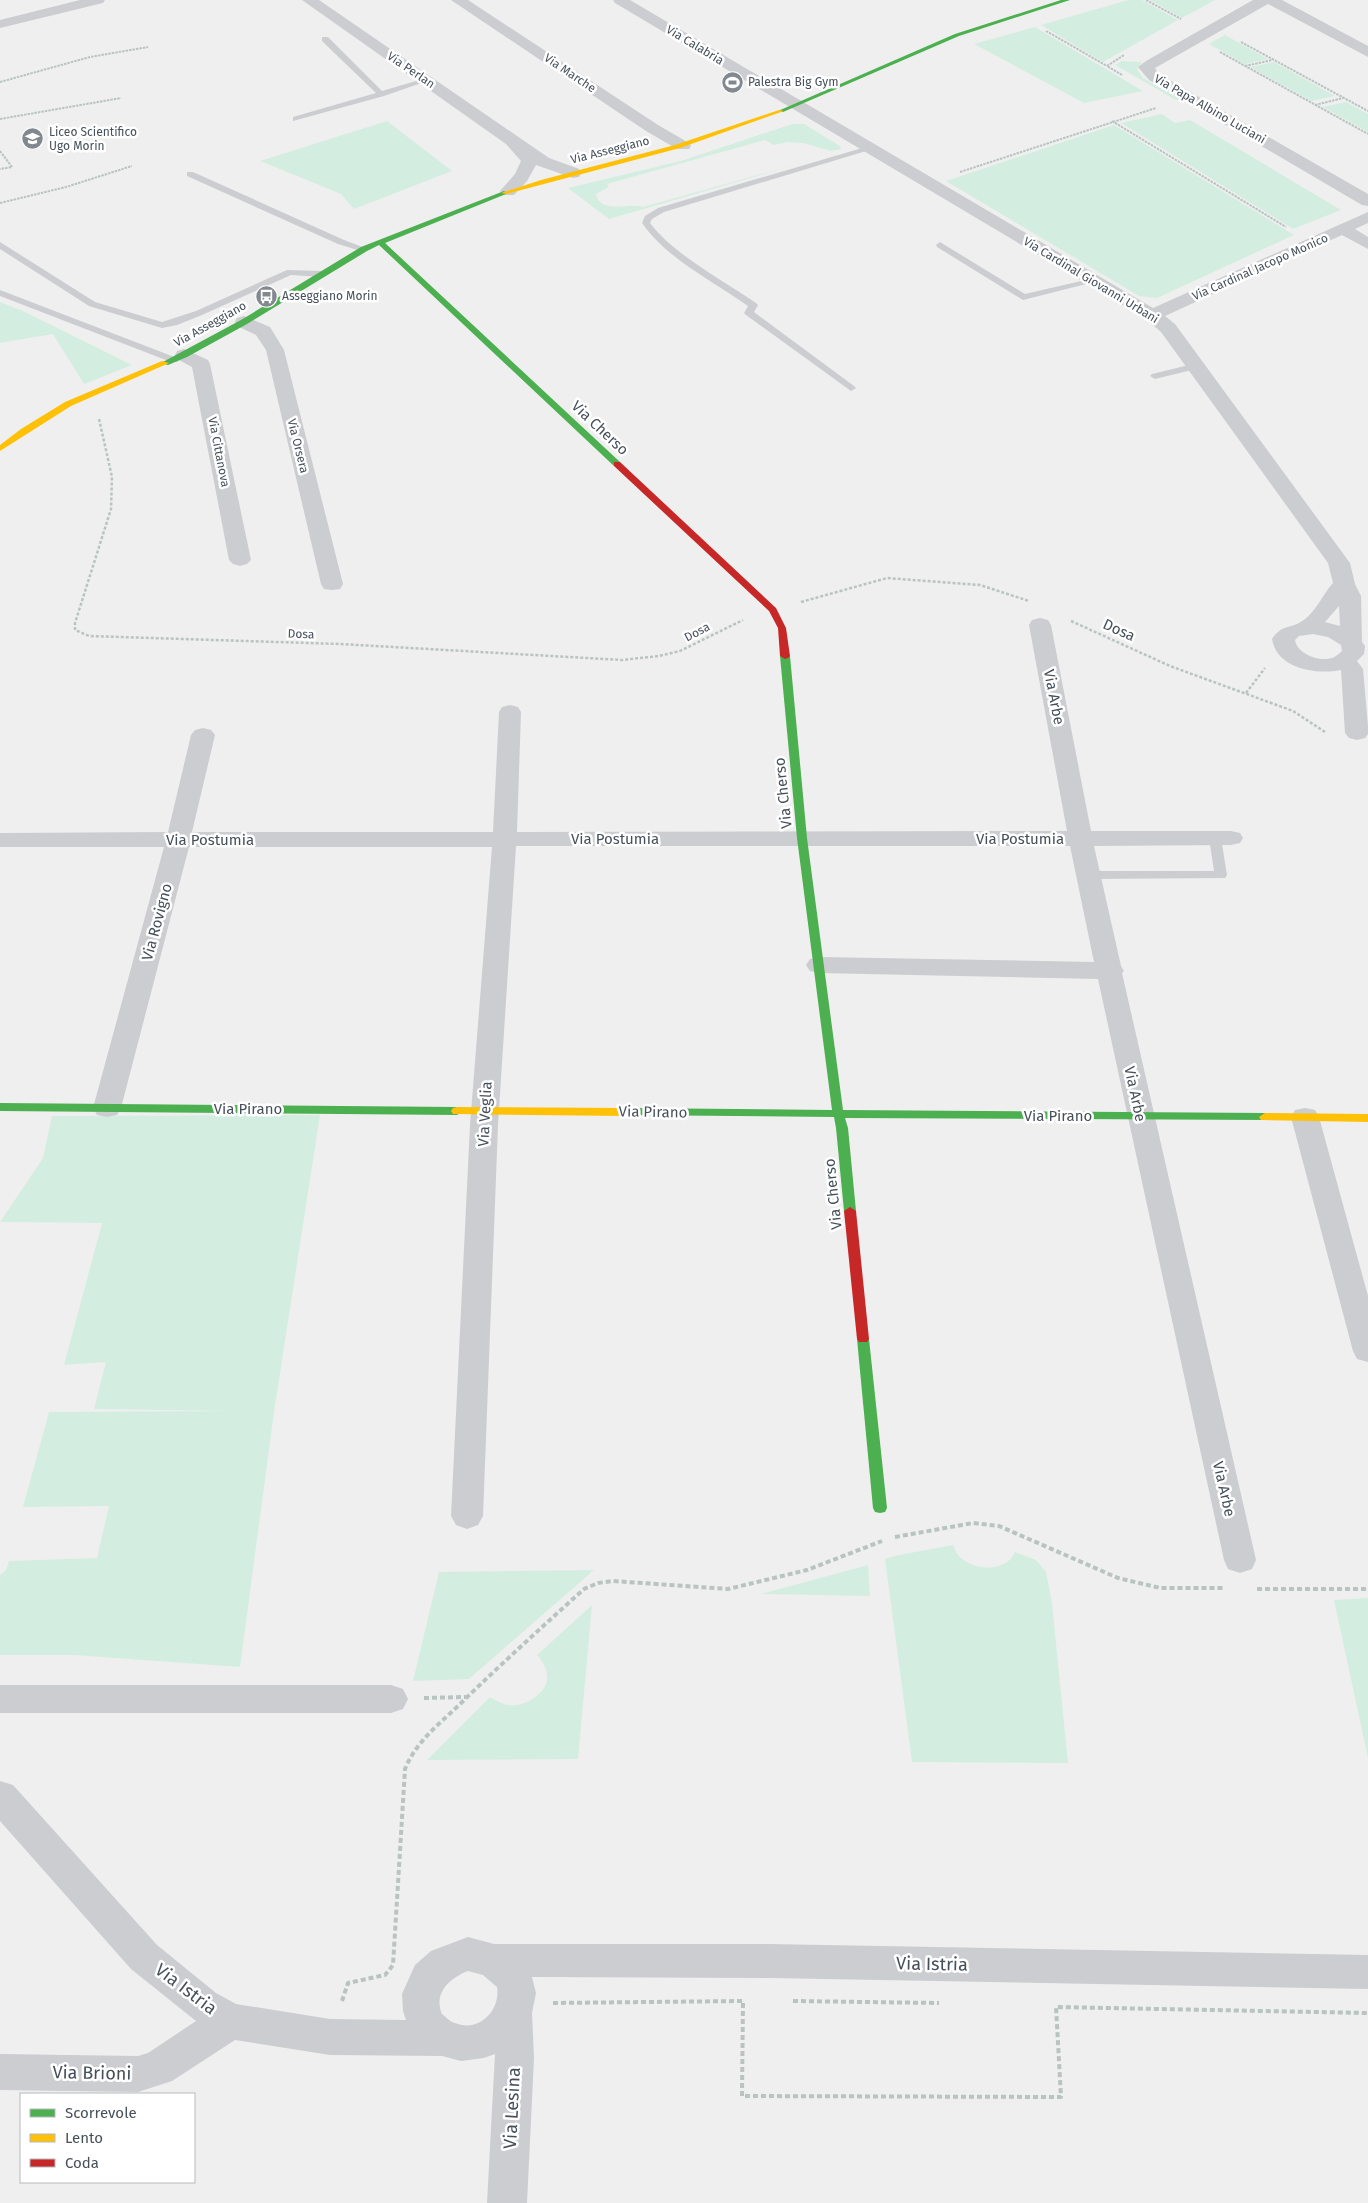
<svg xmlns="http://www.w3.org/2000/svg" width="1368" height="2203" viewBox="0 0 1368 2203" font-family="'Fira Sans',sans-serif">
	<style>
		.green { fill: #d3eee0 }
		.lines { fill: none; stroke-linecap: round; stroke-linejoin: round }
		.path-far2 { stroke: #b8c4c1; stroke-width: 2; stroke-dasharray: 2.5 1; stroke-linecap: butt }
		.path-far1 { stroke: #b8c4c1; stroke-width: 2.5; stroke-dasharray: 3 2; stroke-linecap: butt }
		.path { stroke: #b8c4c1; stroke-width: 4; stroke-dasharray: 5 3; stroke-linecap: butt }
		.lane { fill: #cbcdd0; fill-rule: evenodd }
		.street { fill: #cbcdd0; fill-rule: evenodd }
		.fast { fill: #4caf50; fill-rule: evenodd }
		.slow { fill: #ffc107; fill-rule: evenodd }
		.jam { fill: #c62828; fill-rule: evenodd }
		.labels { text-anchor: middle; dominant-baseline: central; stroke-width: 5; stroke-linejoin: round; paint-order: stroke }
		.far-street-label { font-size: 12px; fill: #46505b; stroke: #fff }
		.far-poi-label { font-size: 12px; fill: #46505b; stroke: #fff; text-anchor: start }
		.street-label { font-size: 15px; fill: #46505b; stroke: #fff }
		.near-street-label { font-size: 18px; fill: #46505b; stroke: #fff }
	</style>
	<rect width="100%" height="100%" fill="#f0efef"/>
	<g class="green">
		<polygon points="1128,0 1142,0 1178,20 1103,62 1041,25"/>
		<polygon points="1150,0 1215,0 1182,18"/>
		<polygon points="1035,27 1143,91 1084,103 974,44"/>
		<polygon points="1225,35 1268,59 1245,64 1209,44"/>
		<polygon points="1122,61 1142,62 1137,69 1143,78 1180,99 1176,100 1115,65"/>
		<polygon points="1274,62 1335,96 1312,101 1250,67"/>
		<polygon points="1346,102 1368,114 1368,132 1323,107"/>
		<polygon points="1162,114 1175,123 1190,120 1341,210 1293,229 1121,123"/>
		<polygon points="387,121 452,171 354,209 341,194 260,161"/>
		<path d="M792,124h12l36,22 1,3 -10,2 -28,-8 -15,-1 -14,3 -9,-5 -158,44 2,3 -13,7c4,21 35,8 47,13l169,-47 -203,59 -41,-31 113,-27z"/>
		<polygon points="1114,125 1294,235 1157,298 1139,296 946,181"/>
		<polygon points="0,302 23,311 132,365 84,384 53,334 0,343"/>
		<polygon points="320,1115 274,1412 240,1667 74,1655 0,1655 0,1575 6,1570 9,1561 97,1558 109,1506 23,1507 49,1412 230,1411 94,1409 106,1362 64,1365 102,1223 0,1222 43,1158 52,1116"/>
		<path d="M953,1545c2,3 3,8 6,11 14,15 47,17 56,-4l21,8 10,12 6,31 16,160 -156,-1 -27,-203 14,-4z"/>
		<polygon points="868,1565 870,1596 761,1594"/>
		<polygon points="594,1570 469,1679 413,1681 439,1572"/>
		<polygon points="1368,1598 1368,1758 1334,1600"/>
		<path d="M592,1605l-14,154 -151,1 63,-63c5,3 12,7 18,8 14,3 37,-10 39,-25 1,-10 -4,-18 -10,-25z"/>
	</g>
	<g class="lines">
		<g class="path-far2">
			<polyline points="1146,0 1181,19"/>
			<polyline points="1046,31 1107,66"/>
			<polyline points="1241,42 1368,111"/>
			<polyline points="1220,52 1368,134"/>
			<polyline points="1245,66 1272,60"/>
			<polyline points="1122,75 1107,66 1124,55"/>
			<polyline points="0,82 90,57 148,47"/>
			<polyline points="1315,105 1343,98"/>
			<polyline points="0,119 121,98"/>
			<polyline points="1112,121 1286,227"/>
			<polyline points="0,151 12,167 0,169"/>
			<polyline points="960,172 1156,108"/>
			<polyline points="0,203 66,187 132,166"/>
		</g>
		<g class="path-far1">
			<polyline points="99,419 112,477 111,509 75,623 75,630 89,636 340,644 622,660 659,656 680,651 743,620"/>
			<polyline points="801,602 887,578 980,585 1029,601"/>
			<polyline points="1071,621 1170,666 1293,711 1325,732"/>
			<polyline points="1246,693 1265,668"/>
		</g>
		<g class="path">
			<polyline points="895,1537 973,1523 999,1526 1118,1578 1160,1588 1223,1588"/>
			<polyline points="1257,1589 1368,1589"/>
			<polyline points="424,1698 466,1697"/>
			<path d="M342,2001l6,-18 37,-8 8,-10 12,-196c11,-27 33,-44 53,-63 41,-40 84,-79 126,-117l14,-6 15,-2 115,8 79,-19 75,-29"/>
			<polyline points="793,2001 939,2003"/>
			<polyline points="553,2003 743,2001 742,2096 1061,2097 1056,2007 1368,2013"/>
		</g>
		<g class="lane">
			<polygon points="322,37 328,37 382,91 426,78 430,80 384,96 293,121 293,117 376,93 322,41"/>
			<path d="M869,146l7,2 -212,64 -12,7 -2,4c23,31 74,58 106,80l2,2 -4,7 100,74 2,2 -5,3 -105,-76 -2,-2 4,-7c-35,-25 -81,-47 -106,-83l3,-7 13,-8z"/>
			<polygon points="187,172 193,172 344,240 368,249 364,252 338,244 187,176"/>
			<polygon points="0,242 95,302 162,322 196,311 287,270 322,271 326,274 322,277 291,275 202,315 177,325 162,328 89,306 0,249"/>
			<polygon points="940,242 1025,294 1094,278 1098,281 1023,300 937,247 936,245"/>
			<polygon points="0,290 177,358 179,360 177,362 171,362 0,296"/>
			<polygon points="1197,363 1202,366 1200,368 1155,379 1150,376 1152,374"/>
			<polygon points="1215,834 1221,838 1227,875 1225,878 1089,879 1083,875 1089,871 1214,871 1209,838"/>
		</g>
		<g class="street">
			<polygon points="80,0 105,0 103,3 0,28 0,20"/>
			<polygon points="302,0 319,0 549,158 579,169 581,173 579,177 573,178 536,165 527,181 514,195 502,195 500,191 515,174 521,161 506,144"/>
			<polygon points="451,0 468,0 658,125 689,143 691,146 689,149 677,149 646,131"/>
			<path d="M613,0h17l523,308 215,-96v11l-13,6 13,8v12l-26,-14 -177,81 10,8 175,239 5,21 6,12 1,46 3,4 -1,8 -7,7 6,8 5,57v8l-3,4 -8,2 -8,-2 -4,-5 -4,-63c-25,5 -64,-1 -69,-31 10,-14 15,-10 27,-16 16,-8 23,-28 34,-40l-5,-20 -167,-231 -15,-13 -531,-316zM1339,606l1,20 -15,-4zM1313,634l15,3 13,8 1,6c-3,3 -7,6 -10,7 -13,4 -35,-4 -37,-18l4,-4z"/>
			<polygon points="1253,0 1282,0 1368,46 1368,57 1268,4 1155,68 1159,74 1368,194 1368,206 1362,205 1149,80 1138,67 1146,61"/>
			<polygon points="244,316 270,327 284,350 343,584 340,589 332,590 324,589 321,584 266,350 256,335 237,326 235,322 237,318"/>
			<polygon points="184,349 208,360 210,364 251,560 247,564 240,566 233,564 229,560 192,367 177,359 175,355 177,351"/>
			<polygon points="1040,618 1048,620 1051,625 1091,831 1231,831 1240,833 1243,838 1240,843 1231,845 1094,846 1121,966 1124,971 1122,973 1256,1560 1252,1569 1240,1573 1228,1569 1224,1560 1098,979 819,973 810,971 806,965 810,959 819,957 1094,962 1070,846 516,846 498,1125 483,1516 478,1525 467,1529 456,1525 451,1516 470,1125 492,847 189,847 121,1108 117,1115 107,1117 97,1115 93,1108 164,847 0,847 0,833 168,832 191,735 195,730 203,728 211,730 215,735 192,832 493,832 499,712 502,707 510,705 518,707 521,712 517,832 1067,831 1029,625 1032,620"/>
			<polygon points="1305,1108 1315,1110 1319,1117 1368,1296 1368,1362 1357,1359 1353,1351 1291,1117 1295,1110"/>
			<polygon points="0,1685 391,1685 403,1689 408,1699 403,1709 391,1713 0,1713"/>
			<path d="M0,1781l13,4 144,160 59,48 20,11 94,15 76,1 -3,-9 -1,-17 13,-29 16,-14 37,-14 26,7h275l599,11v34l-599,-11 -237,-1 4,16 -4,20 2,45 -7,145h-40l8,-149 -11,4 -23,3 -19,-5 -112,-1 -95,-15 -63,41 -34,11 -138,-2v-36l138,2 10,-3 48,-32 -65,-52 -131,-148zM468,1971l15,4 14,12c4,23 -18,46 -42,36 -5,-1 -9,-6 -13,-9 -9,-21 8,-36 26,-43z"/>
		</g>
		<g class="fast">
			<polygon points="1061,0 1070,0 959,36 783,112 778,111 955,34"/>
			<polygon points="504,191 507,193 506,194 385,243 620,462 620,466 614,466 379,245 367,251 247,324 187,357 168,365 161,363 241,320 361,247"/>
			<polygon points="785,653 790,656 807,838 843,1110 1265,1113 1271,1117 1269,1120 845,1118 848,1128 856,1211 850,1215 844,1211 836,1128 834,1117 622,1115 620,1112 626,1108 832,1110 797,838 780,656"/>
			<polygon points="0,1103 457,1107 463,1111 457,1115 0,1111"/>
			<polygon points="863,1334 867,1336 869,1339 887,1508 885,1512 880,1513 875,1512 873,1508 857,1339 859,1336"/>
		</g>
		<g class="slow">
			<polygon points="779,110 784,111 680,148 506,194 501,193 541,180 675,145"/>
			<polygon points="162,361 169,363 71,406 0,451 0,445 21,429 65,402"/>
			<polygon points="457,1107 626,1108 632,1112 626,1116 453,1114 451,1111 453,1108"/>
			<polygon points="1265,1113 1368,1114 1368,1122 1261,1120 1259,1117"/>
		</g>
		<g class="jam">
			<polygon points="614,462 620,462 776,608 786,628 790,656 788,658 785,659 780,656 778,628 769,611 614,466"/>
			<polygon points="850,1207 856,1211 869,1339 867,1342 859,1342 857,1339 844,1211"/>
		</g>
	</g>
	<defs>
		<symbol id="stadium-disc" viewBox="-11 -11 22 22"><circle r="9.5" fill="#82888f" stroke="#fff"/><path d="M0-5a6.5 5 0 1 0 0 10a6.5 5 0 1 0 0-10ZM-3.5-1.8h7v3.6h-7Z" fill="#fff"/></symbol>
		<symbol id="school-disc" viewBox="-11 -11 22 22"><circle r="9.5" fill="#82888f" stroke="#fff"/><path d="M0-5L7-2L0 1L-7-2ZM-4 1L0 2.5L4 1V4Q0 6-4 4Z" fill="#fff"/></symbol>
		<symbol id="bus-disc" viewBox="-11 -11 22 22"><circle r="9.5" fill="#82888f" stroke="#fff"/><path d="M-5-6H5V4H4V6H2V4H-2V6H-4V4H-5ZM-3.5-4V0h7V-4ZM-3.5 1.2v1.5H-2V1.2ZM2 1.2v1.5H3.5V1.2Z" fill="#fff"/></symbol>
	</defs>
	<g fill-rule="evenodd">
		<use href="#stadium-disc" x="720" y="70" width="25" height="25"/>
		<use href="#school-disc" x="20" y="126" width="25" height="25"/>
		<use href="#bus-disc" x="254" y="284" width="25" height="25"/>
	</g>
	<g class="labels">
		<g class="far-street-label">
			<text transform="translate(695 45) rotate(31)">Via Calabria</text>
			<text transform="translate(411 70) rotate(34)">Via Perlan</text>
			<text transform="translate(570 73) rotate(34)">Via Marche</text>
			<text transform="translate(1210 109) rotate(30)">Via Papa Albino Luciani</text>
			<text transform="translate(610 150) rotate(-14)">Via Asseggiano</text>
			<text transform="translate(1260 267) rotate(-24)">Via Cardinal Jacopo Monico</text>
			<text transform="translate(1091 280) rotate(31)">Via Cardinal Giovanni Urbani</text>
			<text transform="translate(210 324) rotate(-29)">Via Asseggiano</text>
			<text transform="translate(298 446) rotate(76)">Via Orsera</text>
			<text transform="translate(219 452) rotate(79)">Via Cittanova</text>
			<text transform="translate(697 632) rotate(-28)">Dosa</text>
			<text transform="translate(301 634) rotate(2)">Dosa</text>
		</g>
		<g class="far-poi-label">
			<text x="748" y="82">Palestra Big Gym</text>
			<text x="49" y="132">Liceo Scientifico<tspan x="49" dy="14">Ugo Morin</tspan></text>
			<text x="282" y="296">Asseggiano Morin</text>
		</g>
		<g class="street-label">
			<text transform="translate(600 428) rotate(43)">Via Cherso</text>
			<text transform="translate(1119 630) rotate(24)">Dosa</text>
			<text transform="translate(1054 697) rotate(79)">Via Arbe</text>
			<text transform="translate(783 793) rotate(-96)">Via Cherso</text>
			<text x="615" y="839">Via Postumia</text>
			<text x="1020" y="839">Via Postumia</text>
			<text x="210" y="840">Via Postumia</text>
			<text transform="translate(157 922) rotate(-75)">Via Rovigno</text>
			<text transform="translate(1135 1094) rotate(78)">Via Arbe</text>
			<text x="248" y="1109">Via Pirano</text>
			<text transform="translate(653 1112) rotate(1)">Via Pirano</text>
			<text transform="translate(485 1114) rotate(-87)">Via Veglia</text>
			<text x="1058" y="1116">Via Pirano</text>
			<text transform="translate(833 1194) rotate(-96)">Via Cherso</text>
			<text transform="translate(1224 1489) rotate(77)">Via Arbe</text>
		</g>
		<g class="near-street-label">
			<text transform="translate(932 1964) rotate(1)">Via Istria</text>
			<text transform="translate(186 1989) rotate(37)">Via Istria</text>
			<text transform="translate(92 2073) rotate(1)">Via Brioni</text>
			<text transform="translate(512 2108) rotate(-87)">Via Lesina</text>
		</g>
	</g>
	<rect x="20" y="2093" width="175" height="90" fill="#ffffff" stroke="#b5b9bd"/>
	<rect x="30" y="2109" width="25" height="8" fill="#4caf50" stroke="#b5b9bd"/>
	<text x="65" y="2118" font-size="15" fill="#46505b">Scorrevole</text>
	<rect x="30" y="2134" width="25" height="8" fill="#ffc107" stroke="#b5b9bd"/>
	<text x="65" y="2143" font-size="15" fill="#46505b">Lento</text>
	<rect x="30" y="2159" width="25" height="8" fill="#c62828" stroke="#b5b9bd"/>
	<text x="65" y="2168" font-size="15" fill="#46505b">Coda</text>
</svg>
